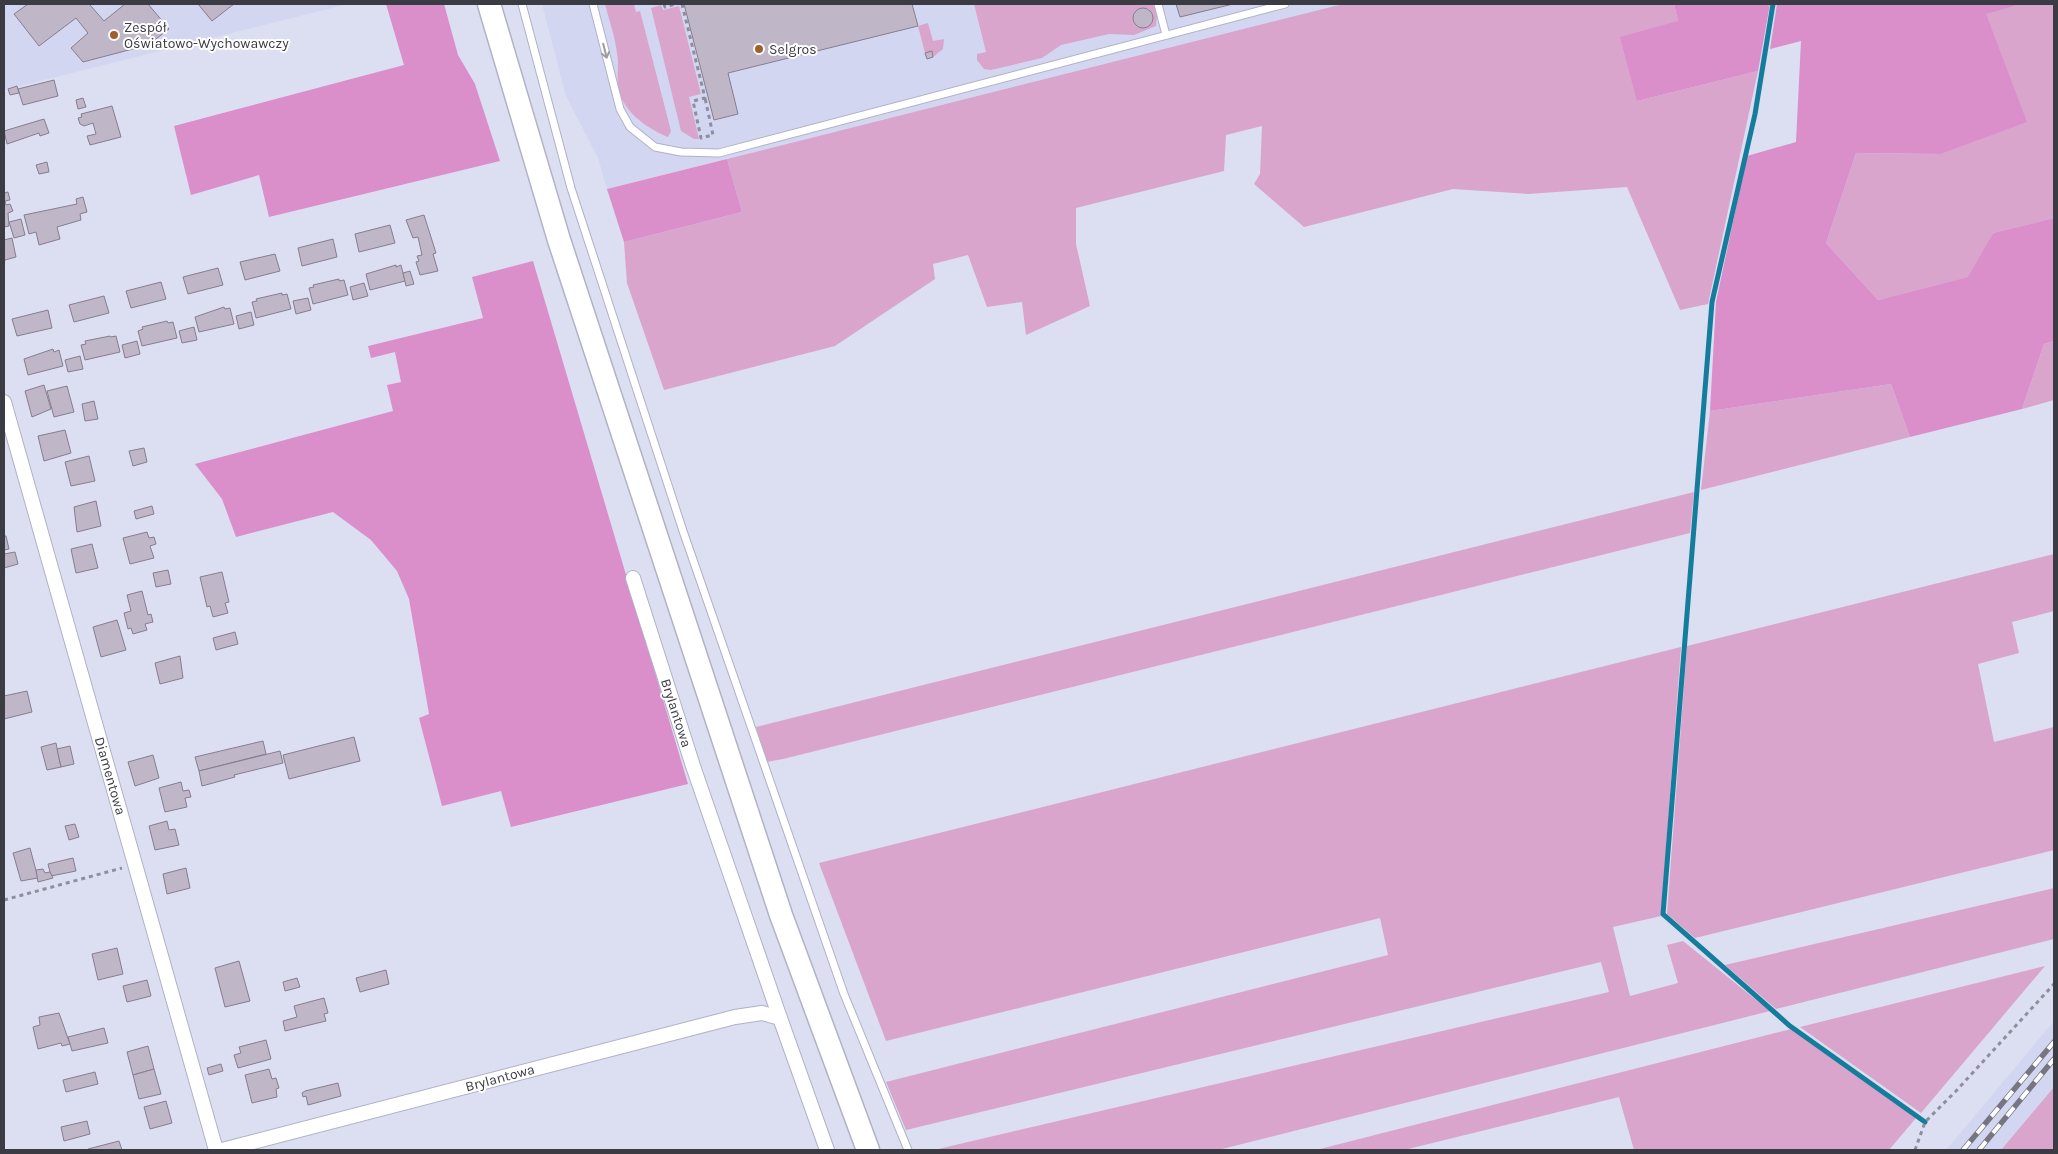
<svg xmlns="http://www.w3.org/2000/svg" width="2058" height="1154" viewBox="0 0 2058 1154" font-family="Karla,sans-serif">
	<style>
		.built { fill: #d3d6f1 }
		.green { fill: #d9a5cc; fill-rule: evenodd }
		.forest { fill: #da8eca }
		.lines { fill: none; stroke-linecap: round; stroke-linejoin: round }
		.stream { stroke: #157d9c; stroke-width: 5 }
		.building { fill: #bfb6c8; stroke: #867e8f }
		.service-casing { stroke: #b0b2c5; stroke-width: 9 }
		.minor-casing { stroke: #b0b2c5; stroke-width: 16 }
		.primary-casing { stroke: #b0b2c5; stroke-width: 25 }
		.path { stroke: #8e8f9d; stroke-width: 3; stroke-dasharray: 4 4; stroke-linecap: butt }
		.service { stroke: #fff; stroke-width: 7 }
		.minor { stroke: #fff; stroke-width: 14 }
		.primary { stroke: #fff; stroke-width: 22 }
		.rail-casing { stroke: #757682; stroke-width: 5.5 }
		.rail { stroke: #fff; stroke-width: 4; stroke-dasharray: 11; stroke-linecap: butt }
		.oneway { stroke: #9c9da1 }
		.poi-dot { fill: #a1602b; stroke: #fff; stroke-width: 2 }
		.labels { text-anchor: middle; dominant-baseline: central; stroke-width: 4; stroke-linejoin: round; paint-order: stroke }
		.poi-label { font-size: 14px; fill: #3a3b43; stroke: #fff; text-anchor: start }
		.street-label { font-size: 14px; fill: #3a3b43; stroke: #fff }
	</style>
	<rect width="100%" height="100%" fill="#dcdef1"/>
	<g class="built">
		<polygon points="4,4 348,4 4,90"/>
		<polygon points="542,4 1343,4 607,189 598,158 566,96"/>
		<polygon points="2054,1021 2054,1087 2001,1150 1946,1150"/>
	</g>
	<g class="green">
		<path d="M605,4h29l2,8 4,-1 31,120 -3,6c-22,-9 -48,-27 -50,-53 -1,-11 1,-21 -1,-31 -2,-17 -8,-33 -12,-49z"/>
		<path d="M974,4h180l3,12 -1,10 -22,9 -25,-1 -48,11 -19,13 -51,12 -7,-1 -7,-9v-6l9,-2zM1142,8l7,1 4,6 -1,8 -6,4 -10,-2 -3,-7 2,-7z"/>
		<polygon points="1343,4 1674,4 1678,21 1637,101 1758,71 1708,304 1680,310 1627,187 1528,194 1453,189 1304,227 1254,184 1260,174 1262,126 1226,135 1224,171 1076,208 1076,244 1090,306 1026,335 1022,302 987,307 968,255 933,264 935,279 835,346 664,390 627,283 624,242 742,212 727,159"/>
		<polygon points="2021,4 2054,4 2054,218 1993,233 1969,277 1878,300 1826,243 1856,153 1940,154 1986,13"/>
		<polygon points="661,5 663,10 679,6 701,94 689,97 699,139 694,139 681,131 651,8"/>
		<polygon points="928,23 933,41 944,39 943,49 933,57 932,51 925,53 918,26"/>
		<polygon points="2054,341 2054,400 2022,409 2044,344"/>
		<polygon points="1891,384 1910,437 1701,490 1710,411"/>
		<polygon points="1694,492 1690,533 783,759 767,762 756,727"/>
		<polygon points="2054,554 2054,611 2012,622 2019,653 1978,664 1994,742 2054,727 2054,850 1695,938 1667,914 1687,646"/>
		<polygon points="1681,647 1661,916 1613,927 1630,996 1678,983 1667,945 1683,941 1770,1011 1218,1150 934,1150 1609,992 1601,962 906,1130 886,1082 1388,955 1380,918 886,1041 819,863"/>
		<polygon points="2054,888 2054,939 1776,1009 1725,965"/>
		<polygon points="2045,966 1921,1113 1800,1027"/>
		<polygon points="1791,1029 1916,1118 1889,1150 1634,1150 1619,1097 1404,1150 1316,1150"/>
		<polygon points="2054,1087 2054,1150 2001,1150"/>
	</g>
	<g class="forest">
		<polygon points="386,4 444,4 458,55 475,84 500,161 269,217 259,175 191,195 174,126 404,65"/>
		<polygon points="1674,4 1770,4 1758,71 1637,101 1620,37 1678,21"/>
		<polygon points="1777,4 2021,4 1986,14 2027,122 1940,154 1856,153 1826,243 1878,300 1968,277 1993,233 2054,218 2054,341 2044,344 2022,409 1910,437 1891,384 1710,411 1716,302 1747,156 1796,142 1801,41 1770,49"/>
		<polygon points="727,159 742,212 624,242 607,189"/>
		<polygon points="533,261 688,784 511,827 501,791 442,806 419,718 429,714 409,599 397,571 371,540 333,512 236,537 222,499 195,464 393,411 387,385 401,382 395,352 371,358 368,346 483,318 472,277"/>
	</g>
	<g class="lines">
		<polyline class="stream" points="1773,4 1755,114 1712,302 1663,914 1790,1026 1925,1122"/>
	</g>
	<g class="building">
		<polygon points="28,4 92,4 90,5 104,21 125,4 148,4 169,29 148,45 83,62 71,48 88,33 76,18 39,46 14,14"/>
		<polygon points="198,4 234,4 212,21"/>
		<polygon points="684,4 912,4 918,26 728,73 738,114 714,120"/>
		<polygon points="1176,4 1233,4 1180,17"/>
		<circle cx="1143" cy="18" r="10"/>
		<polygon points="932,51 933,57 927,59 925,53"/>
		<polygon points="54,80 58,96 23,105 18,89"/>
		<polygon points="17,86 19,93 10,95 8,89"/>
		<polygon points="83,98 86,107 78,109 76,100"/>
		<polygon points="112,106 121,137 90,145 87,136 96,134 93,123 84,126 80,124 78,118 82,117 81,114"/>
		<polygon points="44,119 49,133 40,136 39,133 7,144 4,131"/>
		<polygon points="47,162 49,172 39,174 36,165"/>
		<polygon points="8,192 10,200 5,201 6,205 10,204 13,211 8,213 9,226 4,227 4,193"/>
		<polygon points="83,197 87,212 80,214 81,220 57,227 60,239 39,245 36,232 29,234 24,215 77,204 76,199"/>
		<polygon points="424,215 436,253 433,254 438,271 420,275 416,262 419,261 417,256 422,255 418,237 413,238 406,220"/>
		<polygon points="21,219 25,235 14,238 9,222"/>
		<polygon points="390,225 395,243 359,252 355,234"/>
		<polygon points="12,238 16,257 5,260 4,263 4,240"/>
		<polygon points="333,239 337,257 302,266 298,248"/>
		<polygon points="275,254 280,271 245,280 240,262"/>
		<polygon points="396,265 396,267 401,265 405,281 370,290 366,274"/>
		<polygon points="218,268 223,285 188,294 183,277"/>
		<polygon points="410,271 414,284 406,286 403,273"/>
		<polygon points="339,279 339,281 344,280 348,295 313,304 309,288 314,287 313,285"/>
		<polygon points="161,282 166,299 131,308 126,291"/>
		<polygon points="364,283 368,296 353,300 350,287"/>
		<polygon points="282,293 282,295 287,294 291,309 256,318 252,302 257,301 256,299"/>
		<polygon points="104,296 109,313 74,322 69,305"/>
		<polygon points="308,298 311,310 296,314 293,301"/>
		<polygon points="224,307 225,309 230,308 234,324 199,332 195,317"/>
		<polygon points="48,310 52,328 17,336 12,319"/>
		<polygon points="251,312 254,325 239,329 236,316"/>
		<polygon points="167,321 168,323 173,322 177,338 142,346 138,331 143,329 142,327"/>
		<polygon points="194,327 197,340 182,343 179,331"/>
		<polygon points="110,336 111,337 116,336 120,352 85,360 81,345 86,344 85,341"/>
		<polygon points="137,341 140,354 125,358 122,345"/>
		<polygon points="53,349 54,352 59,350 63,366 28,375 24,359"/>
		<polygon points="80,356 83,369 68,372 65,360"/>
		<polygon points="44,385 51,409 32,417 25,391"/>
		<polygon points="67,386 74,412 54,417 47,391"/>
		<polygon points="94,401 98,419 85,421 82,404"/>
		<polygon points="65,430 71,453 44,461 38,436"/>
		<polygon points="144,448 147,462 133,466 129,451"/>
		<polygon points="89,456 95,481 71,486 65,462"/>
		<polygon points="96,501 101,526 77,532 74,507"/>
		<polygon points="152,506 154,514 136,519 134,511"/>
		<polygon points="147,532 149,538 154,537 156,544 150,546 154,558 130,564 123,538"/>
		<polygon points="4,536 6,536 9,549 4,550"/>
		<polygon points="92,544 98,568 76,573 71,549"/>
		<polygon points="15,552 18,564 4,568 4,554"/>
		<polygon points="168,570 171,584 156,587 153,573"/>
		<polygon points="222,572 229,602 225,603 228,613 213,617 210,606 207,607 200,577"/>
		<polygon points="142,591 148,615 151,614 153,622 145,624 147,630 133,634 131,628 128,629 124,613 131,611 127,595"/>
		<polygon points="117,620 126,650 101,657 93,627"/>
		<polygon points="235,632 238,644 216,650 213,638"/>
		<polygon points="180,656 183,678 160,684 155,663"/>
		<polygon points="27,691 32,712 4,719 4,696"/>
		<polygon points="354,737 360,761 289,779 283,755"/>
		<polygon points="263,741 266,754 199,771 195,757"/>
		<polygon points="56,743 61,767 47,770 41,747"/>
		<polygon points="70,746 74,764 61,767 57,749"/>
		<polygon points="280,751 283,763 234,775 235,777 202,786 199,771"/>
		<polygon points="153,755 159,778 135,786 128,762"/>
		<polygon points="181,782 183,791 189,790 191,797 185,798 187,807 165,812 159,788"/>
		<polygon points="167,821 169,830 175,829 179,845 155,850 149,826"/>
		<polygon points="75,824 79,837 69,840 65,826"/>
		<polygon points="30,848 38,878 21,881 13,853"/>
		<polygon points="73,858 76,871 51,876 48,864"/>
		<polygon points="186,868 190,888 167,894 163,874"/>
		<polygon points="43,869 45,873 50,872 53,878 38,882 36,870"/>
		<polygon points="117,948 123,974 98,980 92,954"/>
		<polygon points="239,961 250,1001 225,1007 215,968"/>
		<polygon points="386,970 389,984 360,992 356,978"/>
		<polygon points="297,978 300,987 285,991 283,982"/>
		<polygon points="147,980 151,996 127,1002 123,986"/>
		<polygon points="324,998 328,1013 324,1014 326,1021 285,1031 283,1021 297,1017 294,1006"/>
		<polygon points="59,1013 70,1044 62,1046 61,1043 38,1049 33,1027 40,1025 39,1017"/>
		<polygon points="104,1028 108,1043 72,1051 68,1037"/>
		<polygon points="266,1040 271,1059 238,1068 234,1055 241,1053 239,1047"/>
		<polygon points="148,1046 154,1069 133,1075 127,1052"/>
		<polygon points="221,1064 223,1071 209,1075 207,1068"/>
		<polygon points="154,1069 161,1094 139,1099 133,1075"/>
		<polygon points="269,1069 272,1079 276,1078 279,1088 276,1089 277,1097 252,1103 245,1075"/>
		<polygon points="95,1072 98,1084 66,1092 63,1080"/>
		<polygon points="338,1083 341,1096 308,1105 306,1096 303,1097 302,1093 305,1091"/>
		<polygon points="166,1101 172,1123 150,1129 144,1107"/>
		<polygon points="87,1121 90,1134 64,1141 61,1127"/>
		<polygon points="119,1141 122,1150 88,1150 88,1149"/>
	</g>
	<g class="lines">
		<defs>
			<g id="service">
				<polyline points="522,4 571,188 683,531 844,994 908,1150"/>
				<polyline points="593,4 620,109 630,127 655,147 681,152 719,153 1285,4"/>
				<polyline points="1158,4 1166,35"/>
			</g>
			<g id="minor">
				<polyline points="4,402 216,1150"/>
				<polyline points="633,578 693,766 780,1018"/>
				<polyline points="222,1150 735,1017 762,1013 780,1018 827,1150"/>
			</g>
			<polyline id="primary" points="489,4 559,240 781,915 868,1150"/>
		</defs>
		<use href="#service" class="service-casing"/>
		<use href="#minor" class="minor-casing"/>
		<use href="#primary" class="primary-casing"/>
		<g class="path">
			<polyline points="664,4 665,7 676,4"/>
			<polyline points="682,4 705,98 693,101 701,138 713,135 705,98"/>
			<polyline points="4,900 122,868"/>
			<polyline points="1915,1150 1925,1122 1956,1091 2054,984"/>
		</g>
		<use href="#service" class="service"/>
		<use href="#minor" class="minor"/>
		<use href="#primary" class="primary"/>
		<defs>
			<g id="rail">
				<polyline points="1963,1150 2054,1042"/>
				<polyline points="1979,1150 2054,1059"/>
			</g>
		</defs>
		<use href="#rail" class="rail-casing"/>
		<use href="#rail" class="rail"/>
	</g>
	<defs><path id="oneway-shaft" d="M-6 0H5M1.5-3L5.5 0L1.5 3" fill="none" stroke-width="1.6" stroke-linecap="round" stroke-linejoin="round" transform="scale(1.25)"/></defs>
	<use class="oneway" href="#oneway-shaft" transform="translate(605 51) rotate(76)"/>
	<g class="poi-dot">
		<circle cx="114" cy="35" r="5"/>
		<circle cx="759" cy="49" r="5"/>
	</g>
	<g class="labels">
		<g class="poi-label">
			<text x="124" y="27">Zespół<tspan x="124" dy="16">Oświatowo-Wychowawczy</tspan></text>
			<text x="769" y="49">Selgros</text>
		</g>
		<g class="street-label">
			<text transform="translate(676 713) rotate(72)">Brylantowa</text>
			<text transform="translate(110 776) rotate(74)">Diamentowa</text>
			<text transform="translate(500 1078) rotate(-15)">Brylantowa</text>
		</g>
	</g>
	<rect width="2058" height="1154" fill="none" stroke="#3a3b43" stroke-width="10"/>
</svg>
